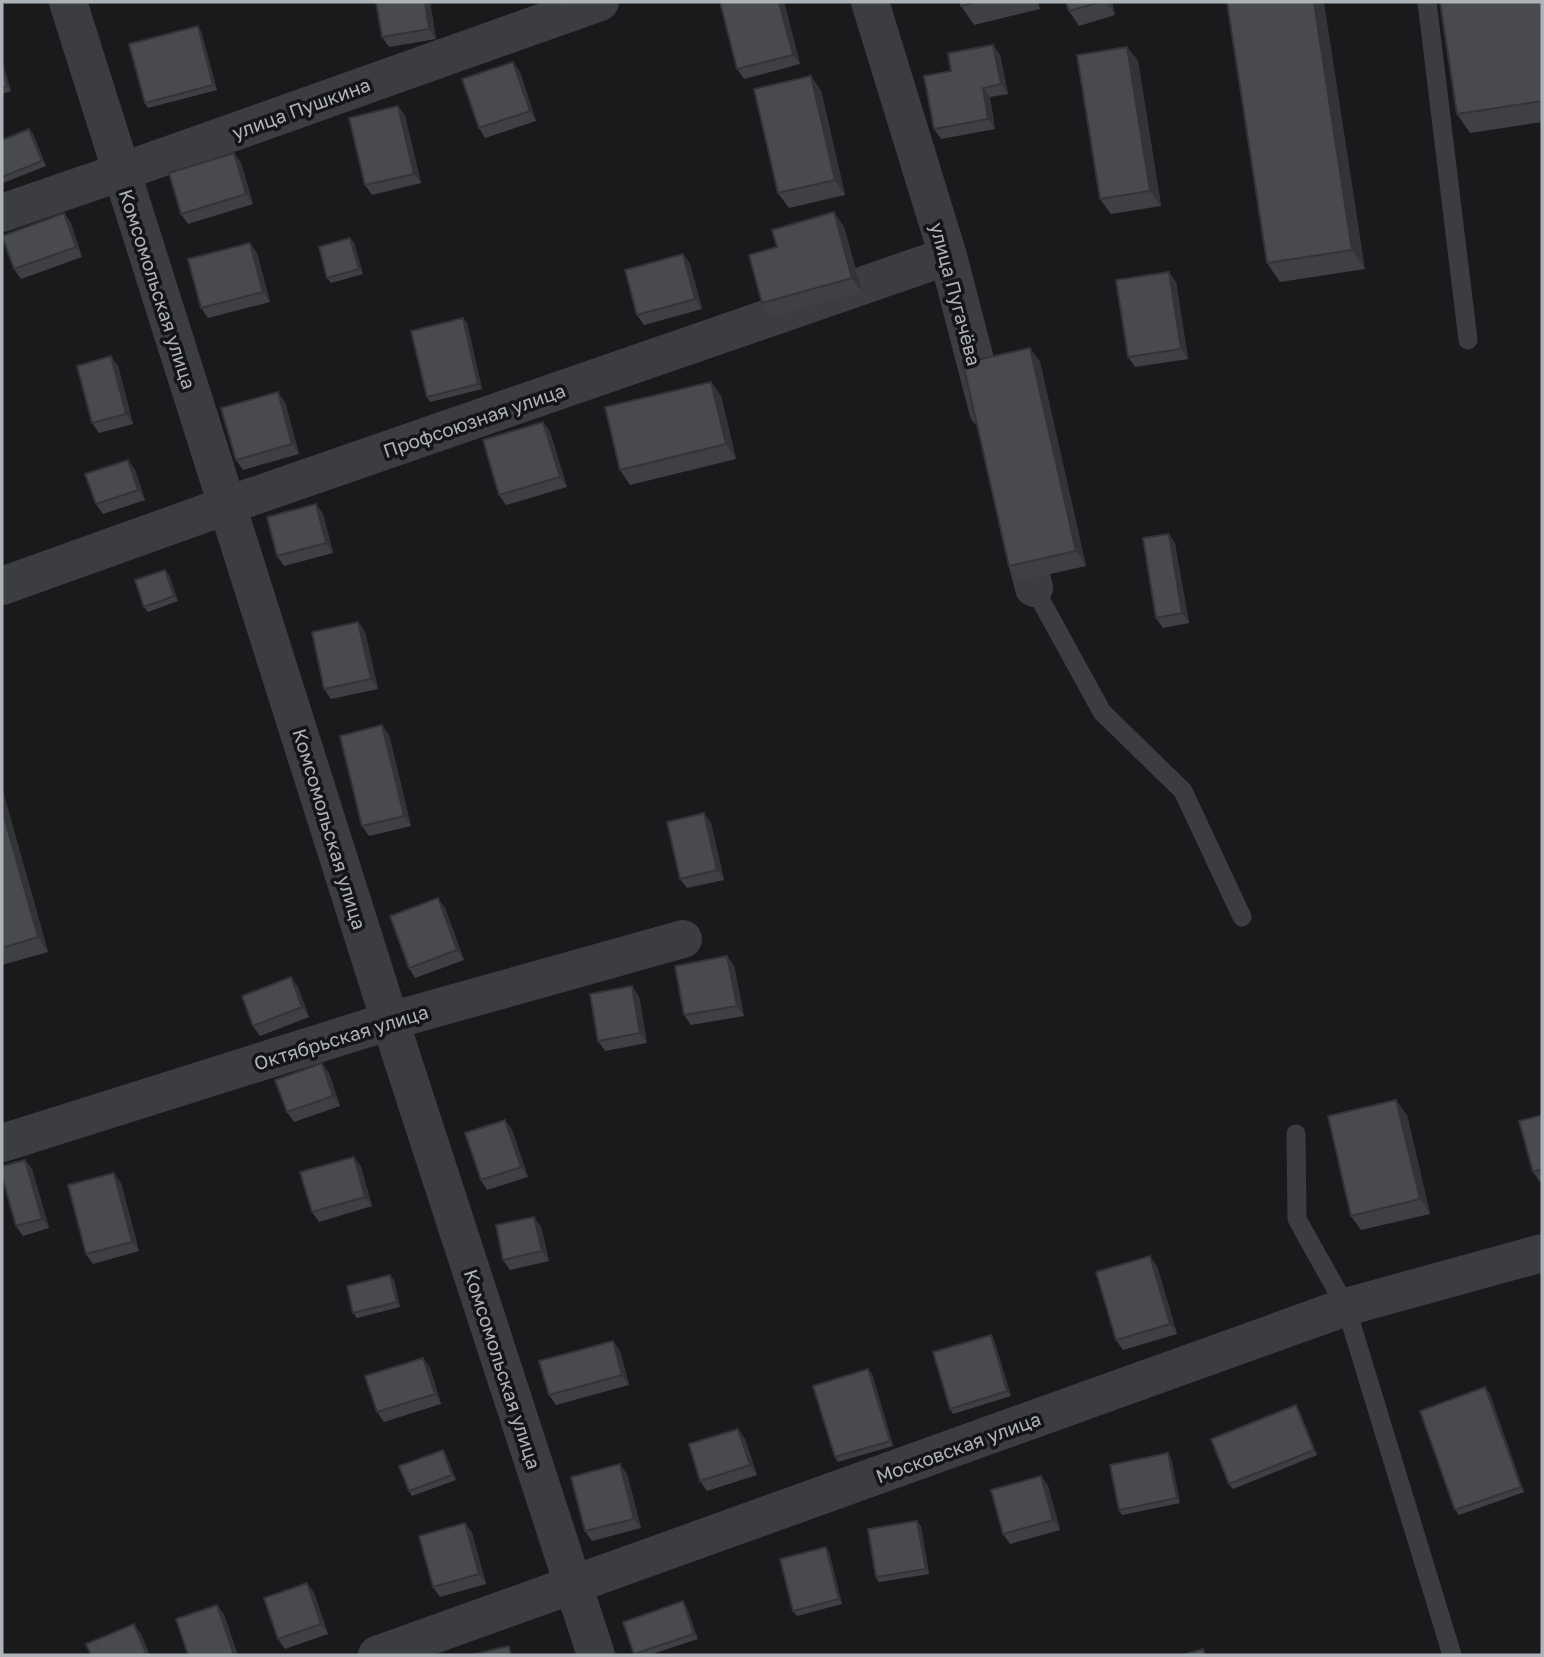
<svg xmlns="http://www.w3.org/2000/svg" width="1544" height="1657" viewBox="0 0 1544 1657" font-family="'Golos Text',sans-serif">
	<style>
		.lines { fill: none; stroke-linecap: round; stroke-linejoin: round }
		.service { stroke: #3b3d40; stroke-width: 19 }
		.minor { stroke: #3b3d40; stroke-width: 38 }
		.wall { fill: #3f4043 }
		.shaded-wall { fill: #333437 }
		.building { fill: #494a4e; stroke: #333437; stroke-width: 2 }
		.labels { text-anchor: middle; dominant-baseline: central; stroke-width: 7; stroke-linejoin: round; paint-order: stroke }
		.street-label { font-size: 19px; fill: #aeb3ba; stroke: #151517 }
	</style>
	<rect width="100%" height="100%" fill="#1a1a1c"/>
	<g class="lines">
		<g class="service">
			<polyline points="1427,2 1468,340"/>
			<polyline points="1034,588 1102,712 1183,791 1242,917"/>
			<polyline points="1296,1134 1297,1219 1346,1307 1452,1655"/>
		</g>
		<g class="minor">
			<polyline points="68,2 390,1021 596,1655"/>
			<polyline points="870,2 948,256 988,410"/>
			<polyline points="2,213 121,172 600,2"/>
			<polyline points="1019,529 1034,588"/>
			<polyline points="2,586 228,505 948,256"/>
			<polyline points="2,1143 390,1021 683,939"/>
			<polyline points="377,1655 1346,1307 1542,1253"/>
		</g>
	</g>
	<g class="wall">
		<polygon points="430,2 436,39 389,47 382,37"/>
		<polygon points="557,2 582,2 561,8"/>
		<polygon points="720,2 784,2 800,64 744,79 737,69"/>
		<polygon points="960,2 1038,2 1040,9 974,25 961,6"/>
		<polygon points="1066,2 1112,2 1115,15 1079,26 1069,11"/>
		<polygon points="1227,2 1365,269 1280,282 1267,263"/>
		<polygon points="1542,2 1542,122 1470,133 1457,114"/>
		<polygon points="201,31 217,90 148,108 145,103"/>
		<polygon points="993,45 1000,55 1008,94 990,97 995,129 941,139 934,129 951,71"/>
		<polygon points="1127,47 1138,61 1161,206 1111,214 1100,199"/>
		<polygon points="2,61 11,91 2,94"/>
		<polygon points="520,72 536,121 485,138 479,128"/>
		<polygon points="811,76 821,91 845,195 789,208 778,193"/>
		<polygon points="398,106 405,116 421,183 372,195 365,185"/>
		<polygon points="29,129 33,134 46,166 3,183 2,182 2,140"/>
		<polygon points="234,153 241,163 253,204 188,224 181,214"/>
		<polygon points="64,213 71,223 82,257 21,279 14,269"/>
		<polygon points="844,227 862,292 772,317 762,303 777,247"/>
		<polygon points="350,238 354,243 363,274 331,283 327,278"/>
		<polygon points="257,253 270,302 208,318 201,308"/>
		<polygon points="683,254 690,264 702,309 644,325 637,315"/>
		<polygon points="1176,282 1188,359 1135,367 1128,357"/>
		<polygon points="463,318 467,323 482,389 430,402 427,397"/>
		<polygon points="1030,348 1040,362 1086,566 1019,581 1009,566"/>
		<polygon points="118,366 133,424 99,433 92,423"/>
		<polygon points="711,382 721,396 736,459 630,485 620,470"/>
		<polygon points="285,402 299,454 243,470 236,460"/>
		<polygon points="543,422 550,432 567,487 506,505 499,495"/>
		<polygon points="128,460 135,470 145,500 103,514 96,504"/>
		<polygon points="316,504 323,514 333,553 284,566 277,556"/>
		<polygon points="1169,534 1175,544 1189,623 1163,628 1156,618"/>
		<polygon points="169,575 178,601 148,612 144,607"/>
		<polygon points="358,622 365,632 378,689 331,699 324,689"/>
		<polygon points="389,735 411,826 369,836 362,826"/>
		<polygon points="2,788 48,952 2,965"/>
		<polygon points="711,823 724,880 687,888 680,879"/>
		<polygon points="445,908 464,960 415,978 409,968"/>
		<polygon points="727,956 734,966 744,1016 691,1025 684,1015"/>
		<polygon points="298,987 309,1017 260,1036 253,1026"/>
		<polygon points="639,996 647,1043 605,1051 598,1041"/>
		<polygon points="329,1073 340,1106 294,1122 287,1112"/>
		<polygon points="1407,1115 1430,1214 1361,1230 1351,1216"/>
		<polygon points="1542,1115 1542,1181 1540,1182 1533,1172"/>
		<polygon points="505,1120 512,1130 528,1177 487,1190 481,1180"/>
		<polygon points="354,1157 361,1167 372,1206 319,1222 312,1212"/>
		<polygon points="25,1160 32,1169 49,1228 23,1236 16,1226"/>
		<polygon points="121,1183 139,1251 93,1264 86,1254"/>
		<polygon points="541,1227 549,1261 510,1270 503,1260"/>
		<polygon points="1157,1266 1177,1334 1123,1350 1116,1340"/>
		<polygon points="394,1280 400,1307 357,1318 353,1313"/>
		<polygon points="991,1335 994,1340 1011,1396 953,1414 950,1409"/>
		<polygon points="613,1341 620,1351 629,1385 556,1405 549,1395"/>
		<polygon points="430,1368 441,1404 384,1422 377,1412"/>
		<polygon points="868,1369 872,1374 893,1446 838,1462 835,1457"/>
		<polygon points="1489,1392 1524,1492 1459,1515 1455,1510"/>
		<polygon points="1296,1405 1299,1410 1317,1455 1233,1489 1229,1484"/>
		<polygon points="745,1439 757,1475 707,1491 700,1481"/>
		<polygon points="443,1450 446,1455 456,1480 412,1496 409,1491"/>
		<polygon points="1171,1458 1180,1503 1122,1515 1119,1510"/>
		<polygon points="627,1474 641,1528 592,1541 585,1531"/>
		<polygon points="1041,1476 1048,1486 1060,1530 1010,1544 1003,1534"/>
		<polygon points="465,1523 472,1533 486,1584 440,1597 433,1587"/>
		<polygon points="921,1526 929,1574 879,1582 876,1577"/>
		<polygon points="829,1552 842,1604 797,1616 793,1611"/>
		<polygon points="307,1583 314,1593 328,1634 285,1649 278,1639"/>
		<polygon points="686,1606 698,1639 649,1655 634,1655 623,1622"/>
	</g>
	<g class="shaded-wall">
		<polygon points="425,2 430,2 436,39 429,29"/>
		<polygon points="779,2 784,2 800,64 793,55"/>
		<polygon points="1106,2 1112,2 1115,15"/>
		<polygon points="1314,2 1324,2 1365,269 1352,250"/>
		<polygon points="198,26 201,31 217,90 213,85"/>
		<polygon points="993,45 1000,55 1008,94 1001,84"/>
		<polygon points="1127,47 1138,61 1161,206 1150,191"/>
		<polygon points="2,61 11,91 7,86 2,67"/>
		<polygon points="513,62 520,72 536,121 530,111"/>
		<polygon points="811,76 821,91 845,195 835,180"/>
		<polygon points="983,88 990,97 995,129 988,119"/>
		<polygon points="398,106 405,116 421,183 414,174"/>
		<polygon points="29,129 33,134 46,166 42,161"/>
		<polygon points="234,153 241,163 253,204 246,194"/>
		<polygon points="834,212 844,227 862,292 852,278"/>
		<polygon points="64,213 71,223 82,257 76,247"/>
		<polygon points="350,238 354,243 363,274 359,269"/>
		<polygon points="250,243 257,253 270,302 263,292"/>
		<polygon points="683,254 690,264 702,309 695,299"/>
		<polygon points="1169,272 1176,282 1188,359 1181,349"/>
		<polygon points="463,318 467,323 482,389 478,384"/>
		<polygon points="1030,348 1040,362 1086,566 1076,551"/>
		<polygon points="111,356 118,366 133,424 126,414"/>
		<polygon points="711,382 721,396 736,459 726,444"/>
		<polygon points="278,392 285,402 299,454 292,444"/>
		<polygon points="543,422 550,432 567,487 560,477"/>
		<polygon points="128,460 135,470 145,500 138,490"/>
		<polygon points="316,504 323,514 333,553 326,543"/>
		<polygon points="1169,534 1175,544 1189,623 1182,613"/>
		<polygon points="165,570 169,575 178,601 174,596"/>
		<polygon points="358,622 365,632 378,689 371,679"/>
		<polygon points="382,725 389,735 411,826 404,816"/>
		<polygon points="2,788 48,952 38,937 2,809"/>
		<polygon points="704,813 711,823 724,880 717,870"/>
		<polygon points="438,898 445,908 464,960 457,950"/>
		<polygon points="727,956 734,966 744,1016 737,1006"/>
		<polygon points="291,977 298,987 309,1017 302,1007"/>
		<polygon points="632,986 639,996 647,1043 640,1033"/>
		<polygon points="322,1063 329,1073 340,1106 333,1096"/>
		<polygon points="1396,1100 1407,1115 1430,1214 1420,1199"/>
		<polygon points="505,1120 512,1130 528,1177 521,1167"/>
		<polygon points="354,1157 361,1167 372,1206 365,1197"/>
		<polygon points="25,1160 32,1169 49,1228 42,1219"/>
		<polygon points="114,1173 121,1183 139,1251 132,1242"/>
		<polygon points="534,1217 541,1227 549,1261 542,1251"/>
		<polygon points="1150,1256 1157,1266 1177,1334 1170,1324"/>
		<polygon points="390,1275 394,1280 400,1307 397,1302"/>
		<polygon points="991,1335 994,1340 1011,1396 1007,1391"/>
		<polygon points="613,1341 620,1351 629,1385 622,1375"/>
		<polygon points="423,1358 430,1368 441,1404 435,1394"/>
		<polygon points="868,1369 872,1374 893,1446 890,1441"/>
		<polygon points="1485,1387 1489,1392 1524,1492 1521,1487"/>
		<polygon points="1296,1405 1299,1410 1317,1455 1314,1450"/>
		<polygon points="738,1429 745,1439 757,1475 750,1465"/>
		<polygon points="443,1450 446,1455 456,1480 452,1475"/>
		<polygon points="1168,1453 1171,1458 1180,1503 1177,1498"/>
		<polygon points="620,1464 627,1474 641,1528 634,1519"/>
		<polygon points="1041,1476 1048,1486 1060,1530 1053,1520"/>
		<polygon points="917,1521 921,1526 929,1574 926,1569"/>
		<polygon points="465,1523 472,1533 486,1584 479,1574"/>
		<polygon points="826,1547 829,1552 842,1604 839,1599"/>
		<polygon points="307,1583 314,1593 328,1634 321,1624"/>
		<polygon points="683,1601 686,1606 698,1639 694,1634"/>
		<polygon points="217,1605 224,1614 238,1655 234,1655"/>
		<polygon points="134,1624 141,1634 150,1655 147,1655"/>
	</g>
	<g class="building">
		<polygon points="376,2 425,2 429,29 382,37"/>
		<polygon points="720,2 779,2 793,55 737,69"/>
		<polygon points="960,2 978,2 961,6"/>
		<polygon points="1066,2 1101,2 1069,11"/>
		<polygon points="1227,2 1314,2 1352,250 1267,263"/>
		<polygon points="1440,2 1542,2 1542,101 1457,114"/>
		<polygon points="198,26 213,85 145,103 129,44"/>
		<polygon points="993,45 1001,84 983,88 988,119 934,129 924,76 951,71 948,53"/>
		<polygon points="1127,47 1150,191 1100,199 1077,55"/>
		<polygon points="513,62 530,111 479,128 462,79"/>
		<polygon points="2,67 7,86 2,88"/>
		<polygon points="811,76 835,180 778,193 754,89"/>
		<polygon points="398,106 414,174 365,185 349,118"/>
		<polygon points="29,129 42,161 2,177 2,140"/>
		<polygon points="234,153 246,194 181,214 169,173"/>
		<polygon points="834,212 852,278 762,303 749,255 777,247 772,230"/>
		<polygon points="64,213 76,247 14,269 2,236"/>
		<polygon points="350,238 359,269 327,278 319,247"/>
		<polygon points="250,243 263,292 201,308 188,259"/>
		<polygon points="683,254 695,299 637,315 625,270"/>
		<polygon points="1169,272 1181,349 1128,357 1116,280"/>
		<polygon points="463,318 478,384 427,397 411,331"/>
		<polygon points="1030,348 1076,551 1009,566 963,363"/>
		<polygon points="111,356 126,414 92,423 77,366"/>
		<polygon points="711,382 726,444 620,470 605,407"/>
		<polygon points="278,392 292,444 236,460 221,408"/>
		<polygon points="543,422 560,477 499,495 483,440"/>
		<polygon points="128,460 138,490 96,504 85,474"/>
		<polygon points="316,504 326,543 277,556 267,517"/>
		<polygon points="1169,534 1182,613 1156,618 1143,538"/>
		<polygon points="165,570 174,596 144,607 135,580"/>
		<polygon points="358,622 371,679 324,689 312,632"/>
		<polygon points="382,725 404,816 362,826 340,736"/>
		<polygon points="2,809 38,937 2,948"/>
		<polygon points="704,813 717,870 680,879 667,822"/>
		<polygon points="438,898 457,950 409,968 390,916"/>
		<polygon points="727,956 737,1006 684,1015 675,966"/>
		<polygon points="291,977 302,1007 253,1026 242,996"/>
		<polygon points="632,986 640,1033 598,1041 590,994"/>
		<polygon points="322,1063 333,1096 287,1112 275,1080"/>
		<polygon points="1396,1100 1420,1199 1351,1216 1328,1116"/>
		<polygon points="1542,1115 1542,1169 1533,1172 1519,1121"/>
		<polygon points="505,1120 521,1167 481,1180 465,1133"/>
		<polygon points="354,1157 365,1197 312,1212 300,1172"/>
		<polygon points="25,1160 42,1219 16,1226 2,1176 2,1166"/>
		<polygon points="114,1173 132,1242 86,1254 68,1185"/>
		<polygon points="534,1217 542,1251 503,1260 496,1225"/>
		<polygon points="1150,1256 1170,1324 1116,1340 1096,1272"/>
		<polygon points="390,1275 397,1302 353,1313 347,1286"/>
		<polygon points="991,1335 1007,1391 950,1409 933,1352"/>
		<polygon points="613,1341 622,1375 549,1395 539,1361"/>
		<polygon points="423,1358 435,1394 377,1412 365,1376"/>
		<polygon points="868,1369 890,1441 835,1457 813,1386"/>
		<polygon points="1485,1387 1521,1487 1455,1510 1420,1411"/>
		<polygon points="1296,1405 1314,1450 1229,1484 1211,1439"/>
		<polygon points="738,1429 750,1465 700,1481 689,1444"/>
		<polygon points="443,1450 452,1475 409,1491 399,1466"/>
		<polygon points="1168,1453 1177,1498 1119,1510 1110,1465"/>
		<polygon points="620,1464 634,1519 585,1531 571,1477"/>
		<polygon points="1041,1476 1053,1520 1003,1534 991,1490"/>
		<polygon points="917,1521 926,1569 876,1577 868,1529"/>
		<polygon points="465,1523 479,1574 433,1587 419,1536"/>
		<polygon points="826,1547 839,1599 793,1611 780,1559"/>
		<polygon points="307,1583 321,1624 278,1639 264,1598"/>
		<polygon points="683,1601 694,1634 634,1654 623,1622"/>
		<polygon points="217,1605 234,1655 188,1655 176,1619"/>
		<polygon points="134,1624 147,1655 91,1655 86,1644"/>
		<polygon points="509,1646 511,1655 470,1655"/>
		<polygon points="1203,1649 1205,1655 1183,1655"/>
	</g>
	<g class="labels">
		<g class="street-label">
			<text transform="translate(301 108) rotate(-20)">улица Пушкина</text>
			<text transform="translate(158 289) rotate(72)">Комсомольская улица</text>
			<text transform="translate(956 294) rotate(75)">улица Пугачёва</text>
			<text transform="translate(474 420) rotate(-19)">Профсоюзная улица</text>
			<text transform="translate(330 829) rotate(73)">Комсомольская улица</text>
			<text transform="translate(341 1037) rotate(-17)">Октябрьская улица</text>
			<text transform="translate(503 1369) rotate(72)">Комсомольская улица</text>
			<text transform="translate(958 1447) rotate(-20)">Московская улица</text>
		</g>
	</g>
	<rect width="1544" height="1657" fill="none" stroke="#aeb3ba" stroke-width="7"/>
</svg>
